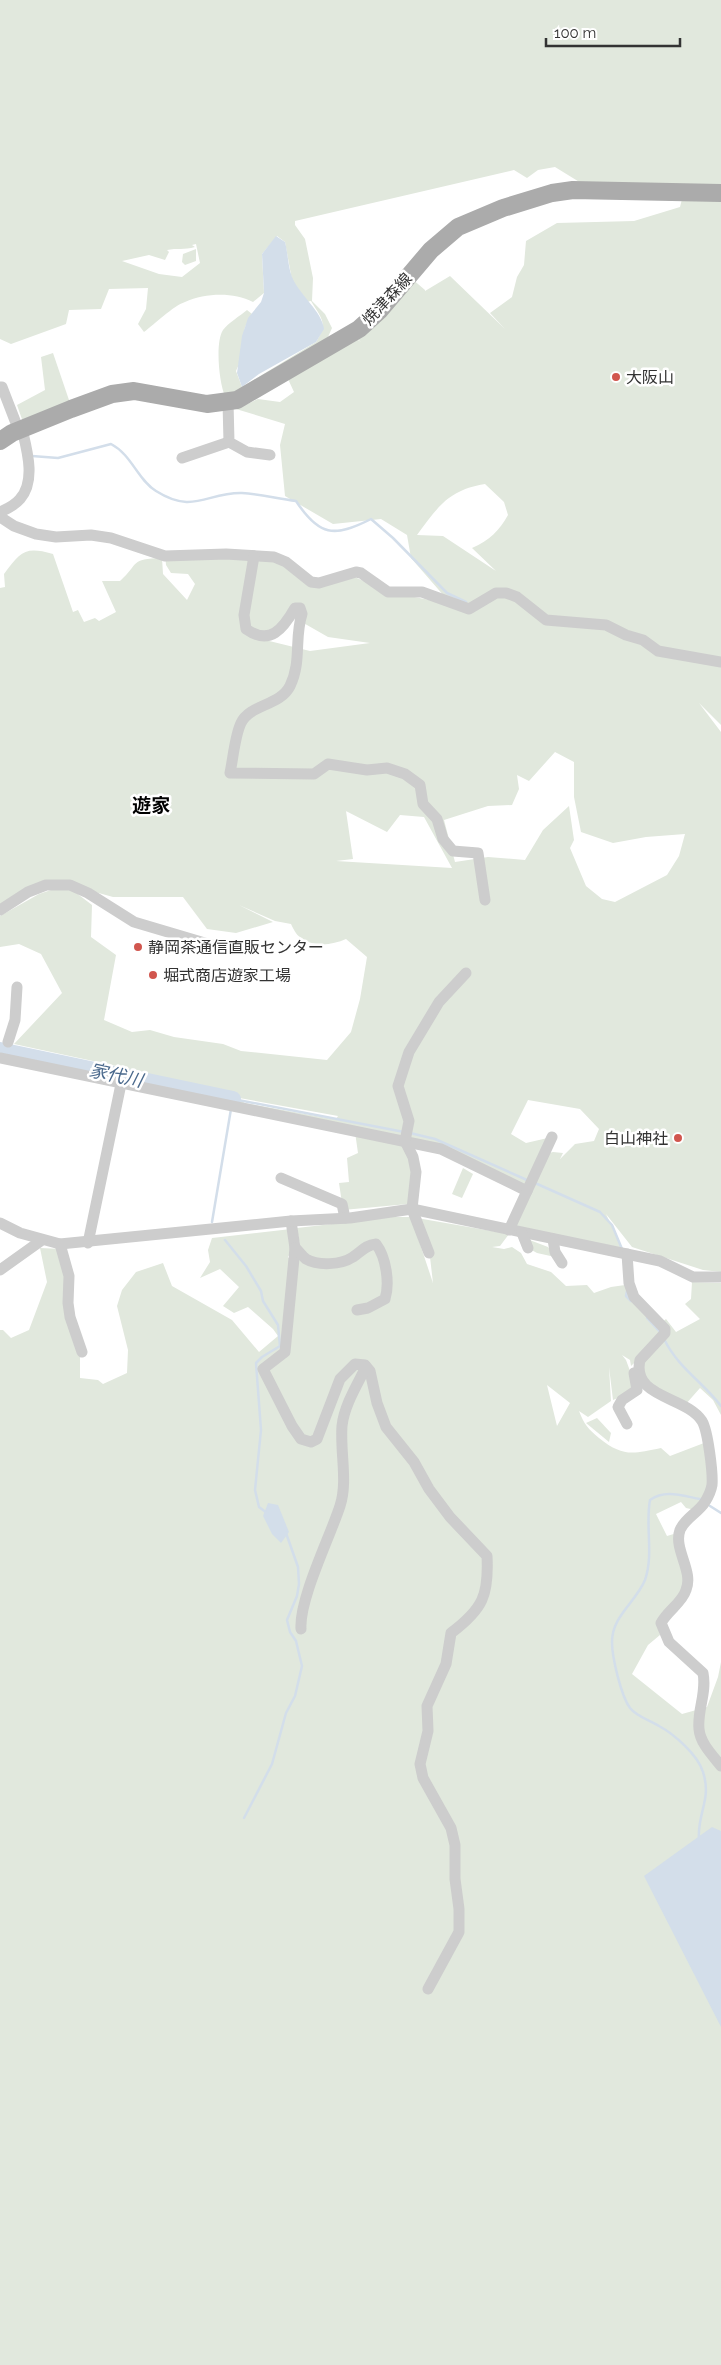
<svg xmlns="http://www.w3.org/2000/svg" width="721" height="2365" viewBox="0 0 721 2365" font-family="Raleway,'Noto Sans JP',sans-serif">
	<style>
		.green { fill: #e1e8dd; fill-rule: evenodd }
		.water { fill: #d3deea }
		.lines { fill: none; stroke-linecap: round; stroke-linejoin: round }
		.stream { stroke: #d3deea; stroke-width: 2.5 }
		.river { stroke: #d3deea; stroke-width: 16 }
		.minor { stroke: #cdcdcd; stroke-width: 11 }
		.primary { stroke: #ababab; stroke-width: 18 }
		.poi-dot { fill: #d1564e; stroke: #fff; stroke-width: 2 }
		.labels { text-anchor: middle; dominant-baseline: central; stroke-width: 5; stroke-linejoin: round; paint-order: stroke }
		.street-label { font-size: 16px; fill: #333; stroke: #fff }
		.poi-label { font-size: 16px; fill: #333; stroke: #fff; text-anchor: start }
		.water-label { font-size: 18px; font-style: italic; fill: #4a698c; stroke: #fff }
		.quarter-label { font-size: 19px; font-weight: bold; fill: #000; stroke: #fff }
	</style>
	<rect width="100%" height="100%" fill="#fff"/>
	<g class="green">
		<path d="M0,0h721v725l-22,-22 22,29v540l-18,-2 -71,-23 -26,-33 16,34 -108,-22 14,-33 -66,-34 -57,-19 8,34 -5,30 -65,6 -4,-27 10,-1 -2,-24 11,-5 -3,-21 -355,-75v-13l144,28 -130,-28 48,-51 -21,-39 -22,-10 -19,3v-31l39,-22 24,-8h-17l-46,23v-321l5,-1 -1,-13c17,-22 20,-28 49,-20l20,58 5,-2 6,12 11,-4 4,3 17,-9 -14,-31h18c20,-18 9,-22 42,-23l1,16 24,26 8,-16 -7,-10 -17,-1 -5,-8 -1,-11 91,3 27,7 36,19 29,-9 40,18 63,12 -40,-46 -4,-23 -26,-16 -48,5 -48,-28 -5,-51 5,-21 -49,-15 22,-10 22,3 14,-10 -6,-13 67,-41 6,4 -8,-7 58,-57 14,12v1l25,-15 55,53 -15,-16 22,-16 5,-20 7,-12 2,-24 31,-18 77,-2 46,-14 3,-12 -102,-12 -26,-16 -17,3 -11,8 -13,-8 -219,51v4l10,14 8,39 -1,23 13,13 7,14 -4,9 -75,49 -28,10c-6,-13 -10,-54 -2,-66 5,-7 17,-14 24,-20l5,4 -7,13 -6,37 -3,7 6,16 74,-45c12,-19 6,-23 -5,-41l-5,1 -14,-22 -7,-38 -8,-6 -15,18 2,39 -11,9c-20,-10 -47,-9 -68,0 -12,4 -30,22 -41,30l-6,-8 8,-15 2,-21 -39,1 -8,20 -32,1 -3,14 -55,20 -11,-5zM196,244l4,19 -18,14 -23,-3 -37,-13 27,-6 16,5 4,-8 -2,-2c10,-2 17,0 28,-3l-3,-2zM485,484l19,18 4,13c-9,16 -18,25 -36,33l24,23 -53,-35 -26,-1c21,-28 31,-45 68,-51zM300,609v12l28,16 42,6 -60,8 -61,-15 28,-4zM555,752l19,10v35l7,35 32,11 33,-6 39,-3 -6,22 -12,19 -52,27 -13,-3 -16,-13 -16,-38 4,-8 -5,-34 -26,24 -18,30 -37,-3 -33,5 -11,-42 44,-14 24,-1 7,-16 -2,-14 12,6zM342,809l45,23 13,-17 24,2 28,51 -116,-7 17,-2 -7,-48zM66,885h4l43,12h70l24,32 29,4 37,-11 -34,-17 36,16 16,3c2,4 5,11 9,13 14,11 32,8 46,2l21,18 -7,42 -9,33 -24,28 -86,-9 -18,-7 -49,-7 -24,-7 -18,2 -28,-12 12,-65 -25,-18 1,-32zM234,1097l104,19 -2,3 36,7 -127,-23zM528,1100l52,9 19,20 -5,12 -19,3 -15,15 3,-6 -10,-1 -8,2 7,-17 -26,6 -15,-9z"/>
		<polygon points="196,249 196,261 185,265 182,262 183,254"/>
		<polygon points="53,353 70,403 24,425 17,405 45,390 41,357"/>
		<polygon points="463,1168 473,1174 462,1198 452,1194"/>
		<path d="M392,1217h19l22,66 -3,-26 -13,-39 92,16 -9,12 -8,1 12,2 8,-2 9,6 6,11 24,8 15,14 21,-1 7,8 17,-6 14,-2 4,9 16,14 18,22 -2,-7 5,-4 10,13 24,-13 -15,-15 6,-5 1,-17 29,1v132l-8,-15 -13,-12 -15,17c-20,-8 -41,-16 -46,-39l21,-28 -29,28 -1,-6 -8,-5 4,5 11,30 -24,10 -4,-33 2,34 -23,16 -9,-6c5,13 9,18 20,27 24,19 33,16 62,10l9,8 34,-13c4,29 11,42 -9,67l-9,-2 -5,-6 -25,12 11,22 10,-3 10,56 -29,35 2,11 -12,10 -16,29 50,40 25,-7 11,-30 3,-15v703h-721v-1035h3l8,8 18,-8 18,-48 -7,-34 22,1 7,27 -1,28 12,50v24l18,2 5,4 24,-11 1,-23 -11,-44 5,-16 14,-18 27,-9 9,23 60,34 27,32 19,-16 -5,-7 -25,-22 -14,6 -11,-7 16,-19 -19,-18 -20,9 10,-16 -2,-12 4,-12 79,-9 4,19 -2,6 -5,2v2l13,-6 -4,-24zM547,1385l23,18 -13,23z"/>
		<polygon points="527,1239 548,1247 555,1257 537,1253 528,1248"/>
		<polygon points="597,1418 611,1433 609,1442 586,1423"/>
	</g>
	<g class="water">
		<path d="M276,236l9,6c3,11 3,25 7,35 8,19 30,34 32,52l-8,13 -57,32 -17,13 -5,-14 5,-37 6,-18 13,-16 3,-9 -2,-39z"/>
		<polygon points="268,1503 278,1505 289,1532 281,1543 272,1534 263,1516"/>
		<polygon points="712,1827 721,1831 721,2027 644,1876"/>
	</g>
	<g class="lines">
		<g class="stream">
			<path d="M32,456l26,2 53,-14c21,11 26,35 45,47 38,24 51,1 86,2 18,1 36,6 54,8 23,35 38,37 75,18l22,19 54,55 19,9"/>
			<polyline points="233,1102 233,1099 404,1132"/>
			<polyline points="410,1133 435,1139 527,1180"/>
			<polyline points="535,1183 600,1212 612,1225 622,1249"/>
			<polyline points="212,1222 231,1109"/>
			<polyline points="225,1240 246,1266 261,1291 263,1301 278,1325 280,1346 262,1357 256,1363 261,1430 255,1490 259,1507 267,1513"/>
			<polyline points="627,1291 626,1296 631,1301"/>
			<polyline points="647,1318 660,1332"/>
			<path d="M664,1339c15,30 38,42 57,67"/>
			<polyline points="710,1506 721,1513"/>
			<polyline points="244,1818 272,1764 286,1713 295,1696 302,1666 296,1641 290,1632 287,1620 297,1596 299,1584 298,1567 286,1533"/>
			<path d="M699,1839c-2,-26 13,-39 4,-67 -5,-17 -29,-38 -44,-46 -9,-6 -22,-9 -29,-18 -9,-12 -18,-51 -18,-66 0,-26 24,-40 33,-62 9,-26 0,-54 5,-80 15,-11 33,-4 50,-1"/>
		</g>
		<polyline class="river" points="0,1050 233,1099"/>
		<g class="minor">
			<polyline points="0,387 2,387 19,431"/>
			<polyline points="228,402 229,442 247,452 270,455"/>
			<polyline points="182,458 229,442"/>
			<path d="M0,512c7,-3 15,-7 20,-13 16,-18 7,-49 2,-70"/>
			<polyline points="0,517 14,526 36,534 56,537 91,535 111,538 165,556 226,554 274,557 286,562 311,582 319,583 356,572 361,573 388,592 422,592 469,609 496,593 506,593 517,597 546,620 606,625 626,635 643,640 658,651 721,662"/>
			<path d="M254,556l-10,59 2,14c24,17 37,0 49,-21h5l2,6c-8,24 0,47 -12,72 -10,20 -40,18 -49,37 -6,12 -8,36 -11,50l84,1 14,-10 39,6 20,-2 18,6 15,11 3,19 14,15 6,20 10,12 25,2 7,47"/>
			<polyline points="0,910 28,892 46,885 70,885 88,893 134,922 225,949"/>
			<polyline points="8,1042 15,1020 17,987"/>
			<polyline points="0,1058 441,1149 527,1191"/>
			<polyline points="281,1178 342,1204 345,1218"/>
			<path d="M291,1221l4,27 -10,104 -22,17 29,57 9,13 10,3 6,-3 23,-60 15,-15 10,1 5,6 7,32 9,24 28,35 15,27 21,28 37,39c2,39 -4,53 -36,77l-5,31 -19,42 1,25 -8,33 3,14 28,50 4,17v34l4,30v23l-31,57"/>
			<polyline points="0,1223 20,1233 60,1244 291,1221 350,1218 412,1209 660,1261 693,1277 721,1277"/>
			<polyline points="509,1230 552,1137"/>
			<polyline points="522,1233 528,1248"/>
			<polyline points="553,1239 555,1252 562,1263"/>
			<polyline points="88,1243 121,1084"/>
			<polyline points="60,1244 69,1276 68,1303 70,1317 82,1352"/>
			<path d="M295,1248c4,3 7,8 11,11 12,7 35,6 47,-2 8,-5 12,-12 23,-13 10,13 14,39 9,55l-17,9 -11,2"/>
			<polyline points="429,1253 412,1209 416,1172 413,1157 405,1141 409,1121 398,1086 409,1052 439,1002 466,973"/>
			<path d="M627,1254l2,29 5,14 31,32v4l-25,27c-9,38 46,36 62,61 6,10 11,52 10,64 -1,6 -4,12 -7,17 -7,11 -20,16 -25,28 -7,19 14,41 6,60 -4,13 -18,20 -25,33l8,19 34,31c4,20 -6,37 -4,56 1,14 14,27 22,37"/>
			<polyline points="0,1270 42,1240"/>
			<polyline points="627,1424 618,1407 622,1400 637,1390 634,1373"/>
			<path d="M301,1629c-2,-30 29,-92 39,-123 8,-24 0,-54 2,-80 2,-20 15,-41 24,-59"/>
		</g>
		<polyline class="primary" points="0,441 12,433 71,409 112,394 134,391 207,404 237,400 359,329 380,310 431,250 458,227 503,208 552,193 573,190 721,193"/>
	</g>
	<g class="poi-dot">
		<circle cx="616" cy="377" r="5"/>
		<circle cx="138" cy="947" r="5"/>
		<circle cx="153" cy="975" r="5"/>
		<circle cx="678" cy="1138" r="5"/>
	</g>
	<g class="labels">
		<g class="street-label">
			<text transform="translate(387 299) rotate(-47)">焼津森線</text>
		</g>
		<g class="poi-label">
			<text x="626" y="377">大阪山</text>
			<text x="148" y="947">静岡茶通信直販センター</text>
			<text x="163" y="975">堀式商店遊家工場</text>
			<text x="668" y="1138" text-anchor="end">白山神社</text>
		</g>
		<g class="water-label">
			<text transform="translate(116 1075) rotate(12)">家代川</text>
		</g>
		<g class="quarter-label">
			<text x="151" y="805">遊家</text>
		</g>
	</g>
	<path d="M546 38v8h134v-8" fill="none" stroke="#333333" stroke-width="2.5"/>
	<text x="554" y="38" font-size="15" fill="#333333" stroke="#ffffff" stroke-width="4" paint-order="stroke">100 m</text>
</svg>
